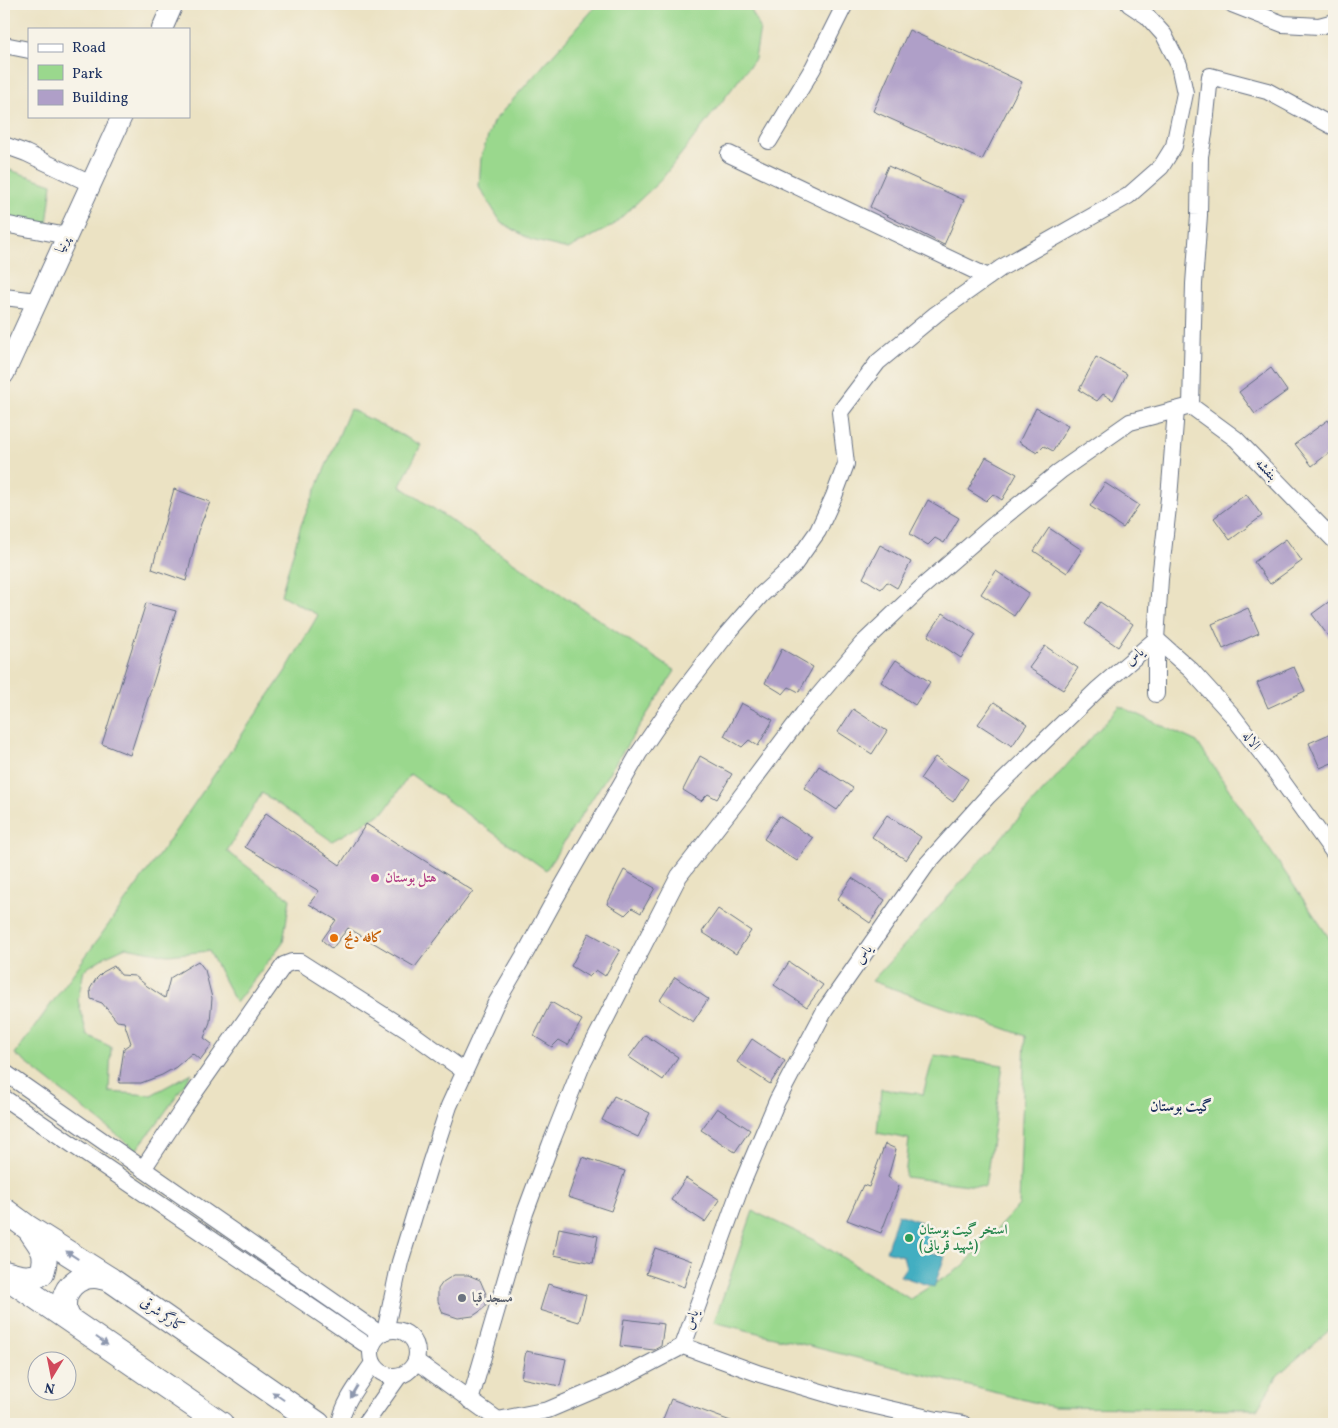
<svg xmlns="http://www.w3.org/2000/svg" width="1338" height="1428" viewBox="0 0 1338 1428" font-family="Vollkorn,Amiri,serif">
	<style>
		.green { fill: #9ad88d; stroke: #5a8476 }
		.water { fill: #42aec1; stroke: #2e6e90 }
		.building { fill: #af9fc8 }
		.lines { fill: none; stroke-linecap: round; stroke-linejoin: round }
		.minor-casing { stroke: #646e81; stroke-width: 18 }
		.tertiary-casing { stroke: #646e81; stroke-width: 22 }
		.secondary-casing { stroke: #646e81; stroke-width: 26 }
		.minor { stroke: #fff; stroke-width: 16 }
		.tertiary { stroke: #fff; stroke-width: 20 }
		.secondary { stroke: #fff; stroke-width: 24 }
		.oneway { fill: #8d97ae }
		.hotel-dot { fill: #d1479c; stroke: #f7f3e8; stroke-width: 2 }
		.food-dot { fill: #e8710a; stroke: #f7f3e8; stroke-width: 2 }
		.leisure-dot { fill: #2e9e5b; stroke: #f7f3e8; stroke-width: 2 }
		.worship-dot { fill: #6b7280; stroke: #f7f3e8; stroke-width: 2 }
		.labels { text-anchor: middle; dominant-baseline: central; stroke-width: 5; stroke-linejoin: round; paint-order: stroke }
		.street-label { font-size: 14px; fill: #1b2f5e; stroke: #f7f3e8 }
		.hotel-label { font-size: 14px; font-weight: bold; fill: #b23c85; stroke: #f7f3e8; text-anchor: start }
		.food-label { font-size: 14px; font-weight: bold; fill: #c56008; stroke: #f7f3e8; text-anchor: start }
		.leisure-label { font-size: 14px; font-weight: bold; fill: #27864d; stroke: #f7f3e8; text-anchor: start }
		.worship-label { font-size: 14px; font-weight: bold; fill: #5b616d; stroke: #f7f3e8; text-anchor: start }
		.neighbourhood-label { font-size: 15px; font-weight: bold; fill: #1b2f5e; stroke: #f7f3e8 }
	</style>
	<rect width="100%" height="100%" fill="#f7f3e8"/>
	<filter id="ink" filterUnits="userSpaceOnUse"><feTurbulence type="fractalNoise" baseFrequency=".02" numOctaves="2"/><feDisplacementMap in="SourceGraphic" scale="10" xChannelSelector="R" yChannelSelector="G"/><feConvolveMatrix kernelMatrix="1 2 1 2 8 2 1 2 1" color-interpolation-filters="sRGB"/></filter>
	<filter id="wash" filterUnits="userSpaceOnUse"><feTurbulence type="fractalNoise" baseFrequency=".0096" numOctaves="4" result="noise"/><feDisplacementMap in="SourceGraphic" scale="20" xChannelSelector="R" yChannelSelector="G"/><feGaussianBlur stdDeviation="1.12" result="paint"/><feColorMatrix in="noise" values="0 0 0 0 0 0 0 0 0 0 0 0 0 0 0 0 0 1.4 0 .05"/><feComposite in="paint" operator="in"/></filter>
	<g filter="url(#wash)">
		<rect width="100%" height="100%" fill="#ebe2c3"/>
		<g class="green">
			<polygon points="598,4 748,4 760,28 755,59 661,180 612,226 568,249 531,240 501,222 479,187 481,157 493,122"/>
			<polygon points="4,168 52,184 46,232 4,223"/>
			<polygon points="350,409 421,445 400,486 675,671 546,870 410,774 384,812 332,841 262,793 227,851 290,899 283,942 236,1003 209,951 168,955 126,947 106,956 84,970 78,1000 87,1035 111,1047 109,1092 151,1095 192,1073 161,1118 136,1150 15,1054 161,852 285,672 318,615 281,595 301,525"/>
			<polygon points="1120,706 1197,742 1334,945 1334,1328 1332,1328 1278,1375 1257,1409 1053,1407 714,1322 753,1211 816,1241 910,1299 963,1266 1019,1205 1025,1036 872,981"/>
			<polygon points="934,1055 1003,1065 985,1187 905,1177 909,1139 877,1133 881,1089 923,1094"/>
		</g>
		<polygon class="water" points="898,1214 932,1226 924,1251 945,1256 934,1287 900,1276 906,1267 903,1256 886,1251"/>
		<g id="blocks">
			<g class="building">
				<polygon points="909,30 1022,82 982,160 873,111"/>
				<polygon points="888,166 964,200 944,245 870,207"/>
				<polygon points="1096,357 1127,374 1113,400 1103,394 1097,401 1079,390"/>
				<polygon points="1271,368 1287,391 1255,414 1239,392"/>
				<polygon points="1036,408 1068,426 1053,451 1044,446 1037,453 1019,442"/>
				<polygon points="1328,420 1334,429 1334,449 1312,466 1295,444"/>
				<polygon points="986,457 1017,474 1002,500 993,494 986,501 968,490"/>
				<polygon points="1105,483 1139,505 1123,528 1090,506"/>
				<polygon points="174,489 210,502 198,531 186,581 152,569"/>
				<polygon points="1246,494 1262,516 1230,540 1214,518"/>
				<polygon points="928,500 959,518 944,543 935,538 928,545 910,534"/>
				<polygon points="1049,528 1082,550 1067,573 1034,551"/>
				<polygon points="1286,539 1302,561 1270,584 1254,562"/>
				<polygon points="880,545 911,562 897,588 887,582 881,589 863,578"/>
				<polygon points="996,571 1029,593 1014,616 981,594"/>
				<polygon points="1334,598 1334,644 1312,614"/>
				<polygon points="1100,602 1133,624 1118,647 1085,624"/>
				<polygon points="146,603 176,611 130,755 102,744"/>
				<polygon points="1248,608 1259,633 1223,649 1212,624"/>
				<polygon points="943,613 976,635 961,658 928,636"/>
				<polygon points="1045,646 1078,668 1063,690 1029,668"/>
				<polygon points="782,649 813,667 799,692 789,687 783,694 765,683"/>
				<polygon points="896,660 930,682 915,705 881,682"/>
				<polygon points="1294,667 1305,691 1268,708 1257,683"/>
				<polygon points="994,702 1027,724 1012,746 978,724"/>
				<polygon points="741,703 773,720 758,746 749,740 742,747 724,736"/>
				<polygon points="853,709 887,731 872,754 838,732"/>
				<polygon points="1334,732 1334,762 1320,768 1309,743"/>
				<polygon points="700,756 732,774 717,799 708,794 701,801 683,790"/>
				<polygon points="935,757 968,779 953,802 920,779"/>
				<polygon points="819,766 853,788 837,810 804,788"/>
				<polygon points="266,813 340,865 366,824 473,891 415,967 348,928 332,949 322,940 336,920 309,904 319,891 245,847"/>
				<polygon points="887,815 921,837 906,860 872,837"/>
				<polygon points="779,816 813,838 797,861 764,839"/>
				<polygon points="624,870 655,888 641,913 632,908 625,915 607,904"/>
				<polygon points="852,878 885,900 870,923 837,900"/>
				<polygon points="718,909 751,931 736,954 702,932"/>
				<polygon points="589,933 620,950 605,976 596,970 589,977 571,966"/>
				<polygon points="198,961 205,970 212,998 210,1022 204,1038 212,1044 200,1060 192,1053 176,1067 162,1075 141,1083 119,1083 124,1048 131,1043 124,1022 117,1021 102,1003 91,999 90,989 96,979 103,972 114,966 121,975 135,976 147,986 165,998 170,978"/>
				<polygon points="789,962 823,985 807,1007 774,985"/>
				<polygon points="675,977 708,999 693,1022 660,1000"/>
				<polygon points="551,1002 582,1020 568,1045 559,1040 552,1047 534,1036"/>
				<polygon points="645,1035 678,1057 663,1080 629,1057"/>
				<polygon points="752,1039 785,1061 770,1084 737,1062"/>
				<polygon points="614,1096 650,1113 638,1137 602,1120"/>
				<polygon points="717,1108 750,1130 735,1152 701,1130"/>
				<polygon points="885,1144 896,1149 888,1177 899,1186 881,1233 847,1220 863,1185 869,1187"/>
				<polygon points="582,1157 625,1171 611,1211 568,1197"/>
				<polygon points="686,1178 720,1200 705,1222 671,1200"/>
				<polygon points="559,1228 598,1236 593,1263 554,1255"/>
				<polygon points="655,1248 692,1261 684,1287 646,1274"/>
				<polygon points="454,1275 468,1275 480,1280 486,1294 486,1306 479,1312 473,1316 458,1318 443,1313 438,1301 438,1289 443,1282"/>
				<polygon points="548,1284 586,1295 579,1322 540,1310"/>
				<polygon points="624,1319 664,1324 661,1346 654,1350 620,1346"/>
				<polygon points="526,1351 566,1359 560,1386 521,1378"/>
				<polygon points="671,1399 736,1423 736,1424 661,1424"/>
			</g>
		</g>
	</g>
	<g filter="url(#ink)">
		<use href="#blocks" fill-opacity="0" stroke="#646e81" stroke-width="1"/>
		<g class="lines">
			<defs>
				<g id="minor">
					<polyline points="1232,4 1283,24 1319,26 1334,22"/>
					<polyline points="4,45 29,50"/>
					<polyline points="769,141 813,68 845,4"/>
					<polyline points="4,145 26,153 91,184"/>
					<polyline points="729,154 988,277"/>
					<polyline points="4,224 67,236"/>
					<polyline points="4,297 37,301"/>
					<polyline points="1191,406 1194,284 1199,215 1200,156 1204,134 1210,76 1267,91 1334,127"/>
					<polyline points="1191,406 1236,439 1334,540"/>
					<polyline points="1156,694 1156,639 1160,579 1169,498 1176,410"/>
					<polyline points="4,1072 380,1334"/>
					<polyline points="4,1098 371,1348"/>
					<polyline points="143,1169 183,1109 284,965 292,962 300,962 413,1034 464,1071"/>
					<circle cx="394" cy="1353" r="23"/>
					<polyline points="385,1332 400,1262 430,1164 449,1106 495,1005 526,952 555,899 639,753 669,709 727,634 761,595 794,565 818,531 834,496 846,464 840,412 878,362 936,314 1001,268 1128,196 1161,167 1174,146 1185,93 1179,65 1164,35 1147,16 1129,4"/>
					<polyline points="683,1346 741,1186 777,1101 825,1010 927,864 988,796 1098,689 1156,639 1191,670 1232,715 1269,763 1334,853"/>
					<polyline points="416,1361 498,1420 500,1424"/>
					<polyline points="470,1401 525,1213 551,1143 582,1065 679,876 739,799 803,714 862,644 921,588 990,528 1060,471 1130,422 1191,406"/>
					<polyline points="498,1420 548,1410 616,1381 683,1346 760,1374 841,1398 937,1420 963,1424"/>
					<path d="M340,1424c3,-22 21,-43 33,-61"/>
					<polyline points="365,1424 399,1376"/>
				</g>
				<g id="tertiary">
					<polyline points="162,29 173,4"/>
					<polyline points="4,374 122,116"/>
				</g>
				<g id="secondary">
					<polyline points="4,1210 27,1227 111,1280 318,1424"/>
					<path d="M5,1273c14,4 24,8 37,0 7,-21 -1,-26 -12,-43"/>
					<polyline points="4,1275 221,1424"/>
					<path d="M68,1318c-1,-4 -4,-8 -4,-12 -1,-17 13,-30 30,-30 5,0 10,2 15,3"/>
				</g>
			</defs>
			<use href="#minor" class="minor-casing"/>
			<use href="#tertiary" class="tertiary-casing"/>
			<use href="#secondary" class="secondary-casing"/>
			<use href="#minor" class="minor"/>
			<use href="#tertiary" class="tertiary"/>
			<use href="#secondary" class="secondary"/>
		</g>
		<defs><path id="oneway-solid" d="M-6-.8H1V-3.2L6.5 0L1 3.2V.8H-6Z" transform="scale(1.25)"/></defs>
		<g class="oneway">
			<use href="#oneway-solid" transform="translate(72 1255) rotate(-147)"/>
			<use href="#oneway-solid" transform="translate(102 1341) rotate(35)"/>
			<use href="#oneway-solid" transform="translate(354 1392) rotate(120)"/>
			<use href="#oneway-solid" transform="translate(278 1396) rotate(-145)"/>
		</g>
	</g>
	<circle class="hotel-dot" cx="375" cy="878" r="5"/>
	<circle class="food-dot" cx="334" cy="938" r="5"/>
	<circle class="leisure-dot" cx="909" cy="1238" r="5"/>
	<circle class="worship-dot" cx="462" cy="1298" r="5"/>
	<g class="labels">
		<g class="street-label">
			<text transform="translate(63 245) rotate(-65)">پرنیا</text>
			<text transform="translate(1266 470) rotate(46)">بنفشه</text>
			<text transform="translate(1135 657) rotate(-40)">یاس</text>
			<text transform="translate(1251 741) rotate(52)">الاله</text>
			<text transform="translate(864 955) rotate(-55)">یاس</text>
			<text transform="translate(162 1315) rotate(35)">کارگر شرقی</text>
			<text transform="translate(692 1320) rotate(-71)">یاس</text>
		</g>
		<g class="hotel-label">
			<text x="385" y="878">هتل بوستان</text>
		</g>
		<g class="food-label">
			<text x="344" y="938">کافه دنج</text>
		</g>
		<g class="leisure-label">
			<text x="919" y="1230">استخر گیت بوستان<tspan x="919" dy="16">(شهید قربانی)</tspan></text>
		</g>
		<g class="worship-label">
			<text x="472" y="1298">مسجد قبا</text>
		</g>
		<g class="neighbourhood-label">
			<text x="1181" y="1107">گیت بوستان</text>
		</g>
	</g>
	<rect width="1338" height="1428" fill="none" stroke="#f7f3e8" stroke-width="20"/>
	<rect x="28" y="28" width="162" height="90" fill="#f7f3e8" stroke="#9fa5b1"/>
	<rect x="38" y="44" width="25" height="8" fill="#ffffff" stroke="#9fa5b1"/>
	<text x="72" y="52" font-size="15" fill="#1b2f5e">Road</text>
	<rect x="38" y="65" width="25" height="15" fill="#9ad88d" stroke="#9fa5b1"/>
	<text x="72" y="78" font-size="15" fill="#1b2f5e">Park</text>
	<rect x="38" y="90" width="25" height="15" fill="#af9fc8" stroke="#9fa5b1"/>
	<text x="72" y="102" font-size="15" fill="#1b2f5e">Building</text>
	<g transform="translate(52 1376) rotate(190)"><circle r="24" fill="#f7f3e8" stroke="#9fa5b1"/>
	<path d="M0-4L9 19L0 12L-9 19Z" fill="#d1495b"/>
	<text y="-8" font-size="14" font-weight="bold" text-anchor="middle" fill="#1b2f5e">N</text>
	</g>
</svg>
